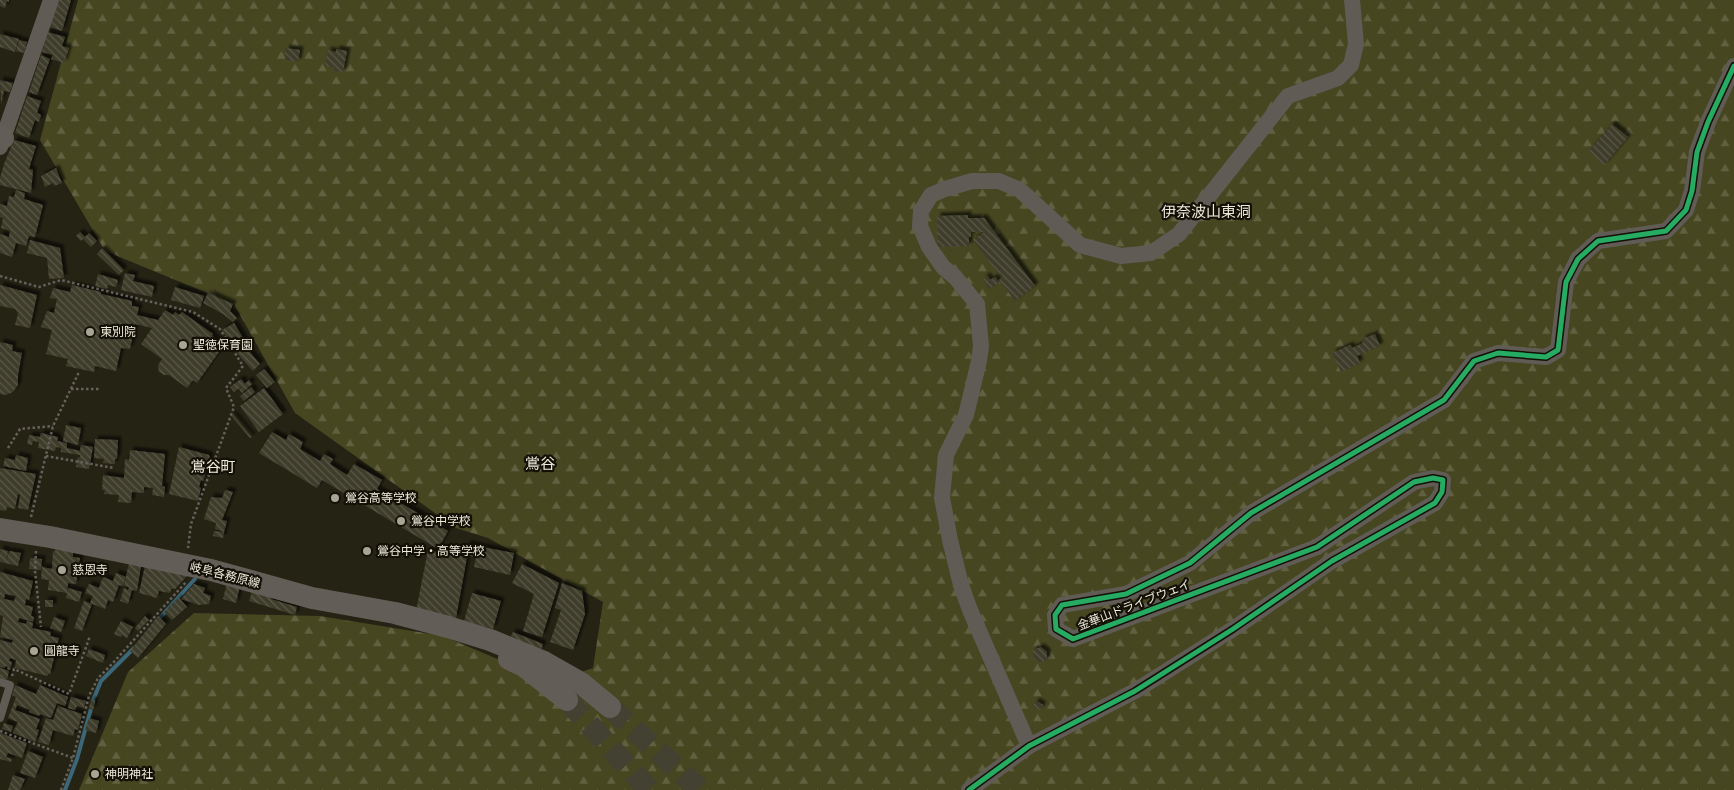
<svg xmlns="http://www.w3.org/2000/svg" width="1734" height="790" viewBox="0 0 1734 790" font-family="'Fira Sans Condensed','Noto Sans JP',sans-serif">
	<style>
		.forest { fill: url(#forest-firs) }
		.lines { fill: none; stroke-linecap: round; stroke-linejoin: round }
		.stream { stroke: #3c6778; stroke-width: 4 }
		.building { fill: url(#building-back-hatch); fill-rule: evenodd; filter: url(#shadow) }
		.secondary-tunnel { stroke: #434132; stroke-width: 22; stroke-dasharray: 22 11; stroke-linecap: butt }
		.path { stroke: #66615c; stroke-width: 2.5; stroke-dasharray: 2.5 2.5; stroke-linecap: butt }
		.lane { stroke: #615b56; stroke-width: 8 }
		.street { stroke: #615b56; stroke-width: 16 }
		.secondary { stroke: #635d57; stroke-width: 22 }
		.cycleway-casing { stroke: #131006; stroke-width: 8 }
		.cycleway { stroke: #26ab63; stroke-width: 5 }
		.poi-dot { fill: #a8a595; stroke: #131006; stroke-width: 2 }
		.labels { text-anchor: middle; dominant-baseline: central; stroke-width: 4.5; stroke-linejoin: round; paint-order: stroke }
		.poi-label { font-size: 12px; fill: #eeebdb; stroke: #131006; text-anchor: start }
		.street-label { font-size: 12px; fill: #eeebdb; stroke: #131006 }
		.quarter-label { font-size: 15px; fill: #eeebdb; stroke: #131006 }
	</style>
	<defs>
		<pattern id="forest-firs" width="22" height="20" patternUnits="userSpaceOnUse" patternTransform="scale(1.25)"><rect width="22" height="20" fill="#464621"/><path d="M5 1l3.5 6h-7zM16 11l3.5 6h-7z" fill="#616141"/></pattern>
		<pattern id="building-back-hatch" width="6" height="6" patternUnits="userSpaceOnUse" patternTransform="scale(1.25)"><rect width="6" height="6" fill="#3e3c2c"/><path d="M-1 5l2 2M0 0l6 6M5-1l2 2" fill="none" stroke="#5a584a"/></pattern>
		<filter id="shadow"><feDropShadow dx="3.5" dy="-3.5" stdDeviation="1" flood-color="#0009"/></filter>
	</defs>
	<rect width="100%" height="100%" fill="#252314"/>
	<polygon class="forest" points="78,0 1734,0 1734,790 79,790 128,672 194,613 320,616 443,636 552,682 593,668 603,602 488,538 456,528 295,413 234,304 105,251 40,140"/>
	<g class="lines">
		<g class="stream">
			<polyline points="158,620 195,579"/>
			<polyline points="65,790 77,759 94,698 101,681 134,648"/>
		</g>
	</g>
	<g class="building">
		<polygon points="0,0 9,0 9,2 7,1 5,8 0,6"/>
		<polygon points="58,0 71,0 62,31 50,27"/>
		<polygon points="48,32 65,37 62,46 69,48 64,63 51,59 53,55 42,52"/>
		<polygon points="0,34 19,39 15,52 0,47"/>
		<polygon points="19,40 27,42 24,53 16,51"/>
		<polygon points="286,48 300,50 298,62 285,60"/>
		<polygon points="336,49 347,51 343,72 334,71 334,67 325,66 328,50 336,52"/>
		<polygon points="41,55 50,59 37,95 29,92"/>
		<polygon points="0,80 13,83 10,92 4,91 1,105"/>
		<polygon points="27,96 41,101 37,113 41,115 39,122 35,120 29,138 15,133"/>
		<polygon points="1612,124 1628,137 1604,165 1589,151"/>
		<polygon points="14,140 36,146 29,169 33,170 31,193 0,185 0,178 4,164"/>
		<polygon points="56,168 62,183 54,186 53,183 45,187 41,176"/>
		<polygon points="16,190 25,193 24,199 43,205 35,237 29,236 26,246 16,243 12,257 0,253 0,234 9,237 10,231 1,228 3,218 0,217 0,204 7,206 9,196 14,197"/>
		<polygon points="968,215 968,218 984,218 1035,286 1015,301 999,280 1003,276 1001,273 999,275 973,240 984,232 971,232 971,237 969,237 969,246 938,247 937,216"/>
		<polygon points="80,232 85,237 89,233 97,241 91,247 83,239 81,241 76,236"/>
		<polygon points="30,240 60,248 64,278 49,279 47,258 27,253"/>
		<polygon points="102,248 124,270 119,275 97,254"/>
		<polygon points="125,273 135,275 133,281 154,286 152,297 121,290"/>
		<polygon points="98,274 118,280 116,287 108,285 107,289 95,286"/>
		<polygon points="987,276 990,280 995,277 999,283 989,289 983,278"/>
		<polygon points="0,285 37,295 30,328 15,325 18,313 15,309 0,306"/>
		<polygon points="72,285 101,292 101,294 132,301 132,306 139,307 137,315 158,320 165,310 173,315 175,312 179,315 182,312 213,334 212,336 217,339 214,342 220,346 218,347 221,349 197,383 193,380 187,388 169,375 164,375 159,372 158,365 162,359 141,344 152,328 135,324 130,349 121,348 116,371 95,366 94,372 66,366 68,359 46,354 52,330 41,327 47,311 54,313 57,299 50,298 53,288 70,292"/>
		<polygon points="175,287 204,296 200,308 171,300"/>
		<polygon points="208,293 233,304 230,311 237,318 233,322 223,314 203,303"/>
		<polygon points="234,323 245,341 233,348 222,330"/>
		<polygon points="1375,334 1380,346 1357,356 1360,363 1341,372 1332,353 1350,345 1352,348 1363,343 1362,339"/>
		<polygon points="0,342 13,345 12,351 22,353 18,375 18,385 13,392 6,395 0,394"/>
		<polygon points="243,344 260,364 253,371 235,351"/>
		<polygon points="264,369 275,382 267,388 256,375"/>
		<polygon points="241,379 245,384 234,392 230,387"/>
		<polygon points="249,380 252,384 242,393 239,389"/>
		<polygon points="251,387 255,392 244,401 240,396"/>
		<polygon points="264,388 283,414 259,432 240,406"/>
		<polygon points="233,414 252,437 250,438 231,416"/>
		<polygon points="66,425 81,428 78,445 63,441"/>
		<polygon points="272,432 286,440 289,434 303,442 300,449 320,461 324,454 333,459 330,464 347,475 354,464 382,480 377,489 448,531 438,549 322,480 317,488 259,453"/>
		<polygon points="41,433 58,437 57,441 67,443 67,448 80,451 81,445 93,447 89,469 76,467 78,457 80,458 80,455 61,452 61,448 56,447 55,451 38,448 39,442 33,441 32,445 27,444 29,435 40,437"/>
		<polygon points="95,439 118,440 117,459 115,459 115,464 103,463 104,459 94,458"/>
		<polygon points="179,447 209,455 210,458 203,481 201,480 199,487 201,488 198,501 169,494"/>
		<polygon points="130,450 165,454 162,486 165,487 164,497 152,495 153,488 144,487 144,493 132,492 131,503 118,502 119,495 104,494 105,490 102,490 103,475 124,478 125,459 129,460"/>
		<polygon points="16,455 28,458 26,471 3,466 5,458 15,460"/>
		<polygon points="0,468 36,474 28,510 18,508 20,495 18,494 15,509 7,507 6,511 0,510"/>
		<polygon points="225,490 233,492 222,520 227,521 224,532 215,529 216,523 204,519 211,497 222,498"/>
		<polygon points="214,531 224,532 223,538 213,536"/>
		<polygon points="467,544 514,553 510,575 474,567 476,557 465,555"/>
		<polygon points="56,548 73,552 73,557 80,558 76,584 68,583 67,593 48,590 49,580 41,579 42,567 52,569 53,551 55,551"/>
		<polygon points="0,549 8,551 7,560 9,551 21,553 18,566 0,562"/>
		<polygon points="428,550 467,557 456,618 416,611"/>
		<polygon points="30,558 42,559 41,570 29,569"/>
		<polygon points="129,563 141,566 137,591 132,590 128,604 120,601 124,588 128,590 129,587 124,586"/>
		<polygon points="522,564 559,583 542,637 523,631 534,594 512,583"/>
		<polygon points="145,566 188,575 175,589 171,589 170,593 159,591 157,598 139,593"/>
		<path d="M0,572l33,9 -4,19 -3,-1 -1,6 8,2 -2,9 3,1 -1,5 -14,-4 -1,4 8,2 1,-3 6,2 -1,5 19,4 -1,4 9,2 -9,36h-2v2l-33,-8 1,-8 -6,-2 -1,3 3,1 -2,8 -3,-1 1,-2 -3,-1v2l-5,-1v-27l12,3 1,-3 -13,-3 3,-21 -3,-1zM5,594l11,2 -2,5 -10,-2z"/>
		<polygon points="116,573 126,577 123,586 119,585 113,602 108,600 105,609 90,603 93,596 85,593 89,584 99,588 103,577 113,581"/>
		<polygon points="227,583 240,586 236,603 223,599"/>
		<polygon points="562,583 582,591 585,614 573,650 550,642 561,610 555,608"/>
		<polygon points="194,584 205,588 203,593 211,596 209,604 199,605 181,599"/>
		<polygon points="68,588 82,592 79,602 66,598"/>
		<polygon points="253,589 273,595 271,599 297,607 295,615 249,601"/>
		<polygon points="472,593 501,601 493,629 464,621"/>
		<polygon points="179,598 187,607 172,620 164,612"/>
		<rect x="45" y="600" width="8" height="7"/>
		<polygon points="84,601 92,604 82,631 74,628"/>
		<polygon points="145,616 149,620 138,631 135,628"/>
		<polygon points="158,616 166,624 138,658 130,651"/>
		<polygon points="54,617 65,621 61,632 50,628"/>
		<polygon points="121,621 133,627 127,638 122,635 121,637 114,634"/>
		<polygon points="513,632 543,644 541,650 510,638"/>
		<polygon points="1041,647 1047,652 1047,660 1039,663 1033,658 1033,650"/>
		<polygon points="89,649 105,655 103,663 86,656"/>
		<polygon points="0,668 9,671 7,680 0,678"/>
		<polygon points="15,685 36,694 40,685 68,697 65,706 57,703 51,718 40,714 39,716 29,712 30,710 17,705 15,710 40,719 36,729 39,730 35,742 13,733 18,722 8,718 16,697 12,695"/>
		<polygon points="71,697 86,701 84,708 77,706 75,710 68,708"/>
		<polygon points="91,700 95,701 93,710 89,709"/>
		<polygon points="1036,701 1043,705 1040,710 1033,706"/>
		<polygon points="58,706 82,714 78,730 75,729 73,736 53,730 49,745 38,742 46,718 53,720"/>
		<polygon points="89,718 99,721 96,733 85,730"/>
		<polygon points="4,723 13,726 11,732 2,729"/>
		<polygon points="0,733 27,743 22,758 8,753 6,757 12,759 11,762 0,759"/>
		<polygon points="28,751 43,757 35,778 20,773"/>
		<polygon points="13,775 25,779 20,790 8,790"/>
	</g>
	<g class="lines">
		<g class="secondary-tunnel">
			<polyline points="567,700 649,790"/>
			<polyline points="610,707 700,790"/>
		</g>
		<g class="path">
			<polyline points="0,276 39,287 61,280 193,312 220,329 243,366 226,388 234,407 191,524 188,548"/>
			<polyline points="71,389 100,389"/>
			<polyline points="8,448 20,429 53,426"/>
			<polyline points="46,456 114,468"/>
			<polyline points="31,517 53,426 79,372"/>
			<polyline points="36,551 35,571 41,627"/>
			<polyline points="12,676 14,669 69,694 90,636"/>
			<polyline points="0,731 73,758"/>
			<polyline points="61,790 73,758 89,696 98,678 112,664 186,582"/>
		</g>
		<polyline class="lane" points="0,682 10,685 0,718"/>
		<g class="street">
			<polyline points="0,147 51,0"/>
			<polyline points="1029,746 970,610 961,585 950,540 942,498 946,455 966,415 979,361 981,346 977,304 955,277 943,267 929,247 920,226 921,211 931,195 945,189 972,181 999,181 1020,190 1080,245 1121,256 1151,253 1179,234 1288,96 1338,78 1351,65 1356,44 1352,0"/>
			<polyline points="969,790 1029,746 1135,691 1233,629 1332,561 1435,503 1442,492 1443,480 1433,478 1414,482 1317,547 1073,639 1056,629 1055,615 1062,605 1126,594 1190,563 1251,513 1444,400 1474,361 1498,353 1546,357 1558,350 1566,282 1578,259 1598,241 1666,231 1686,210 1692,191 1697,152 1708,122 1734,66"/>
		</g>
		<g class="secondary">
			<polyline points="0,137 3,138"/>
			<polyline points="0,529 50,537 211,570 312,598 395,613 448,627 490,640 544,662 581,683 610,707"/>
			<polyline points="509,659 524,666 567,700"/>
		</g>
		<defs>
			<polyline id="cycleway" points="969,790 1029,746 1135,691 1233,629 1332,561 1435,503 1442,492 1443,480 1433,478 1414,482 1317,547 1073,639 1056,629 1055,615 1062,605 1126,594 1190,563 1251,513 1444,400 1474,361 1498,353 1546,357 1558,350 1566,282 1578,259 1598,241 1666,231 1686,210 1692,191 1697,152 1708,122 1734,66"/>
		</defs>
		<use href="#cycleway" class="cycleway-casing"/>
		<use href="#cycleway" class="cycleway"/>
	</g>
	<g class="poi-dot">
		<circle cx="90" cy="332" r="5"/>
		<circle cx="183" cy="345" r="5"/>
		<circle cx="335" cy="498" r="5"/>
		<circle cx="401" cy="521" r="5"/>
		<circle cx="367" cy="551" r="5"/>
		<circle cx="62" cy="570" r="5"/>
		<circle cx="34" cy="651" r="5"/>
		<circle cx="95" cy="774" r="5"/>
	</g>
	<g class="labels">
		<g class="poi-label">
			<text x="100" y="332">東別院</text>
			<text x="193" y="345">聖徳保育園</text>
			<text x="345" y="498">鶯谷高等学校</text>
			<text x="411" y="521">鶯谷中学校</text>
			<text x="377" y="551">鶯谷中学・高等学校</text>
			<text x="72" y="570">慈恩寺</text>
			<text x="44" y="651">圓龍寺</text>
			<text x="105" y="774">神明神社</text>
		</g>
		<g class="street-label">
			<text transform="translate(225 575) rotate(14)">岐阜各務原線</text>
			<text transform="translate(1134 605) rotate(-21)">金華山ドライブウェイ</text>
		</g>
		<g class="quarter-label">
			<text x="1206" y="212">伊奈波山東洞</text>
			<text x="540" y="464">鴬谷</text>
			<text x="213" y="467">鴬谷町</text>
		</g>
	</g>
</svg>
